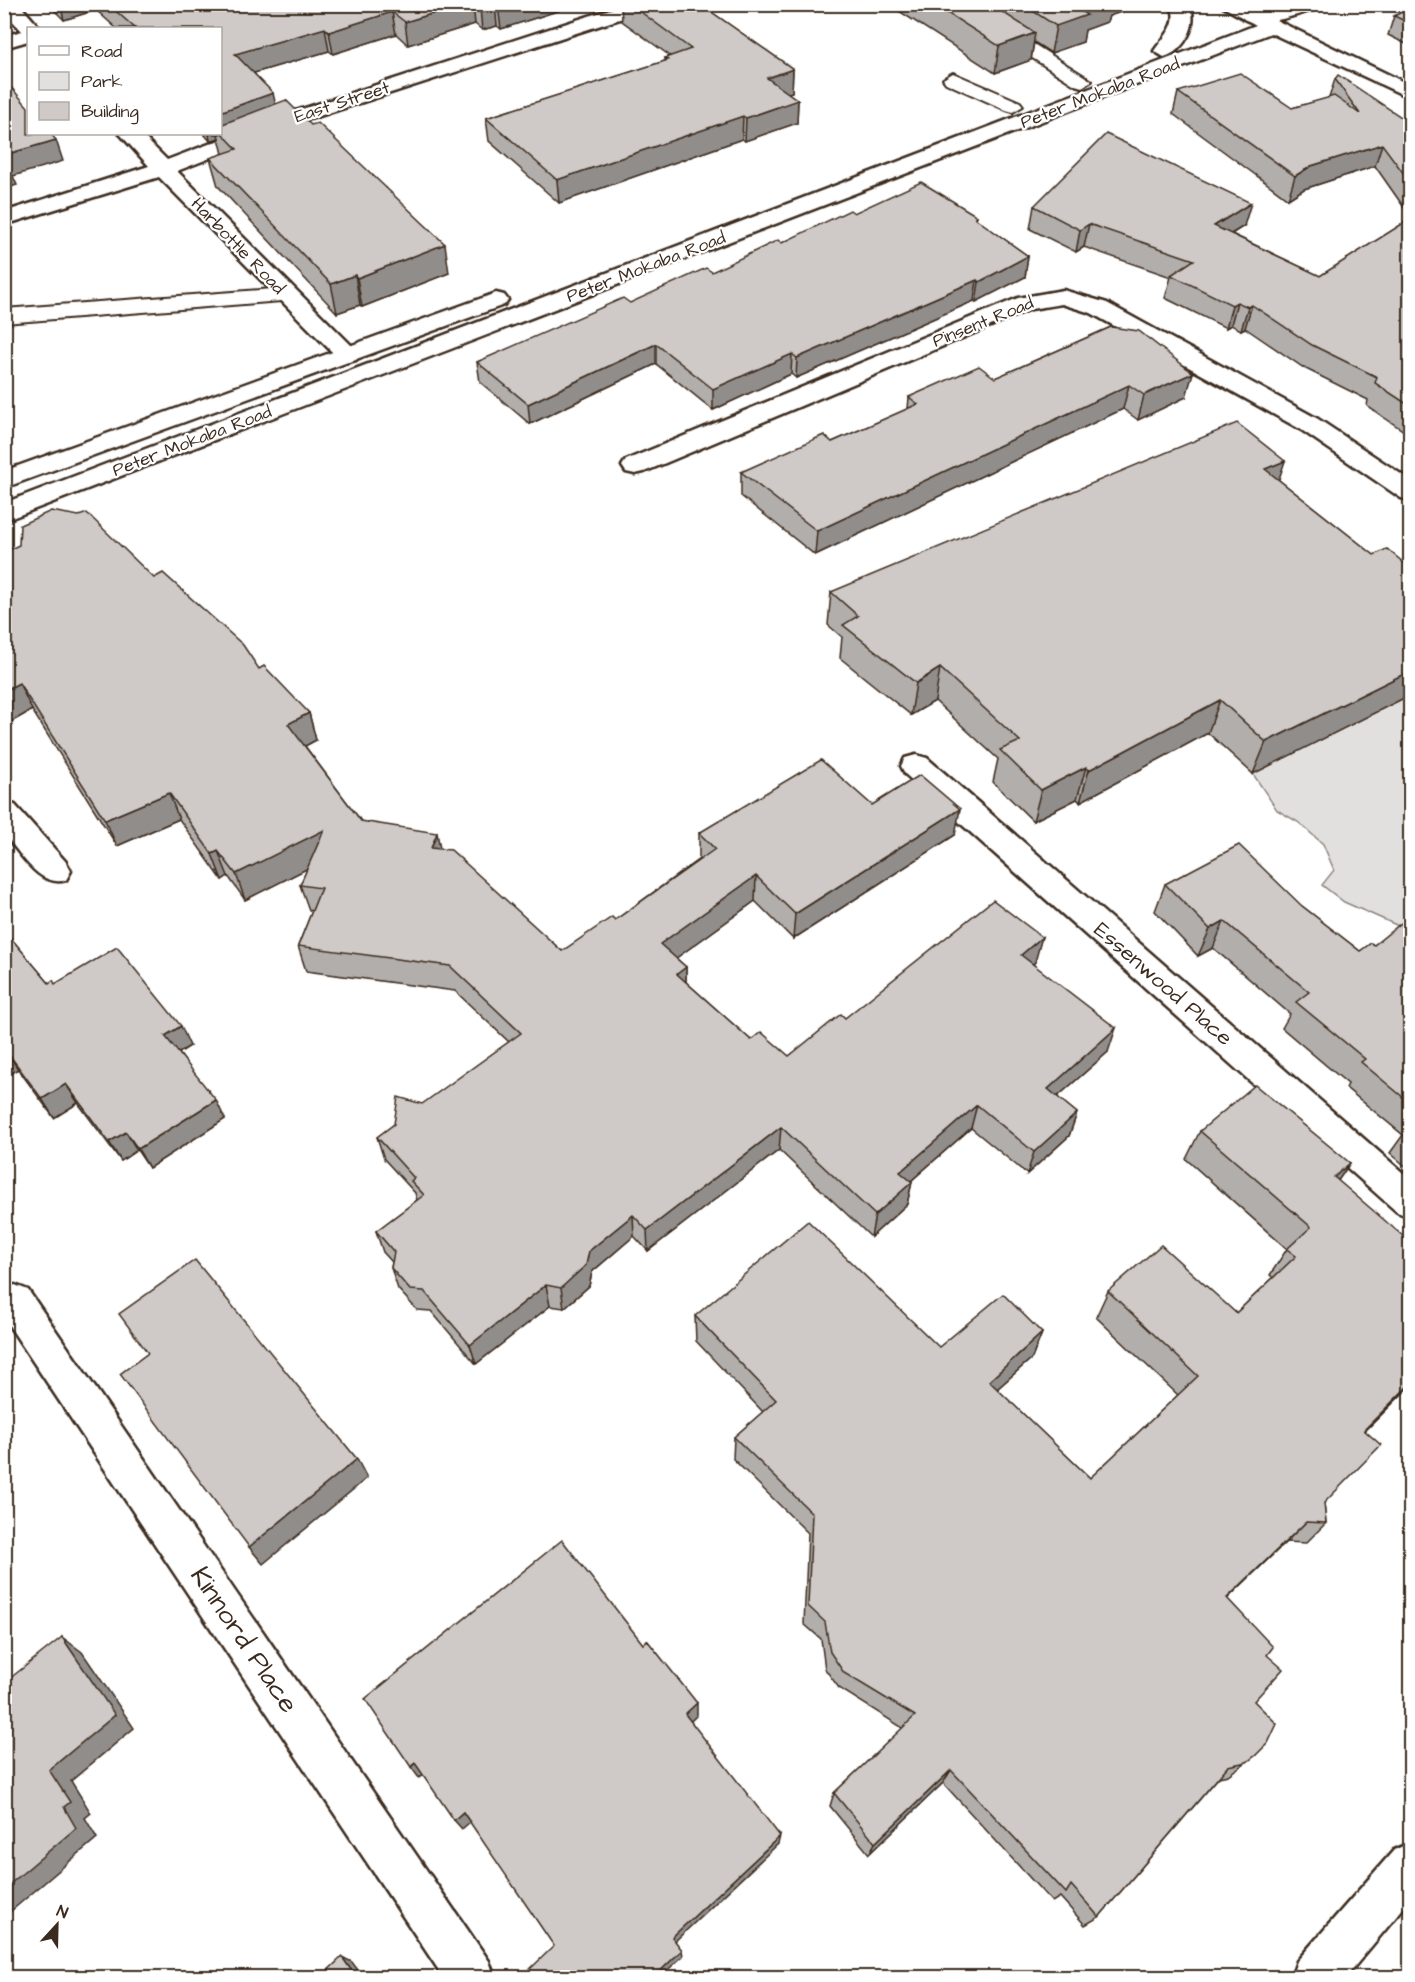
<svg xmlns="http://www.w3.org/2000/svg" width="1415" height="1982" viewBox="0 0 1415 1982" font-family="'Architects Daughter',sans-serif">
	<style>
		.green { fill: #e2e0de; stroke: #8e857e; stroke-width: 1.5 }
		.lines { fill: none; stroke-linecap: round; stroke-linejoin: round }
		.service-casing { stroke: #3b2a1e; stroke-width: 4 }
		.minor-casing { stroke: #3b2a1e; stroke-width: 5 }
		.tertiary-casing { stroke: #3b2a1e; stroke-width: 5 }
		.service { fill: #fff; fill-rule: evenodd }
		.minor { fill: #fff; fill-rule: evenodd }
		.tertiary { fill: #fff; fill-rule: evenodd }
		.wall { fill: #b2aeab; stroke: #3b2a1e; stroke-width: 1.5 }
		.shaded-wall { fill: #918d8b; stroke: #3b2a1e; stroke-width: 1.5 }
		.building { fill: #cfcac7; stroke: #3b2a1e; stroke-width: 1.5 }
		.labels { text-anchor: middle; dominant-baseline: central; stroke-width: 4.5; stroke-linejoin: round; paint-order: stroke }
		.far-street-label { font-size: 18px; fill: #3b2a1e; stroke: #fff }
		.street-label { font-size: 22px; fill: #3b2a1e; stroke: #fff }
		.near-street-label { font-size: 27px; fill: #3b2a1e; stroke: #fff }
	</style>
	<rect width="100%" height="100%" fill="#fff"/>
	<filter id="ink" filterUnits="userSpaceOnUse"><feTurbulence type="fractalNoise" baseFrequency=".0167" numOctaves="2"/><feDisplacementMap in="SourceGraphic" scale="12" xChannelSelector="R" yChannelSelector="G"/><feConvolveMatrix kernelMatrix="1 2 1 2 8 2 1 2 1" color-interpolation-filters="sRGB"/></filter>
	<g filter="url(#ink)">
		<polygon class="green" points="1410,695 1410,931 1344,902 1322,885 1334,870 1323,844 1298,822 1277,810 1253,774"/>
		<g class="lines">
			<defs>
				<g id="service">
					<polygon points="947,4 970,4 1092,81 1082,87 1075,85"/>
					<polygon points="953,73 1020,102 1023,106 1013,112 1006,110 946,83 943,79"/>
					<polygon points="286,288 294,290 297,295 294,300 4,323 4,309"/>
				</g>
				<g id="minor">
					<polygon points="4,4 19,4 40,28 28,28 28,41 4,48 4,36 22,31 4,12"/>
					<polygon points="626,4 656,4 654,8 310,119 177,171 356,350 360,355 356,360 348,362 340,360 159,177 4,225 4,212 149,166 120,134 141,134 167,160 296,111"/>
					<path d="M1292,4h29l-2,4c-16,5 -67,24 -78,8 9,-11 37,-7 51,-12z"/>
					<polygon points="1063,290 1107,303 1318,419 1410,480 1410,500 1401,498 1300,429 1091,313 1062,304 1031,309 644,472 635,474 626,472 622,466 626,460 1018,298"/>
					<polygon points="916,755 927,758 1410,1179 1410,1217 1397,1212 905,774 901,766 905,758"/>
					<path d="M4,802l11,3 51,57 5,9 -5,9c-27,8 -45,-27 -62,-46z"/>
					<polygon points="15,1285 28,1290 489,1961 495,1978 444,1978 4,1318 4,1289"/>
				</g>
				<g id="tertiary">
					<path d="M1170,4h19c11,19 -5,48 -25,53l-10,-6c10,-15 27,-27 16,-47z"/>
					<polygon points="1218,4 1243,4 1410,85 1410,98 1271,33 4,521 4,503 1256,25"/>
					<polygon points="496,293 504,295 508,300 504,305 4,488 4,471"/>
					<polygon points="1410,1843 1410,1900 1345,1978 1291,1978 1297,1961 1394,1850"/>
				</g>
			</defs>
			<use href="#service" class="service-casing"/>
			<use href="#minor" class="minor-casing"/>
			<use href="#tertiary" class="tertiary-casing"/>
			<use href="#service" class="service"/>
			<use href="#minor" class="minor"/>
			<use href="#tertiary" class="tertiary"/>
		</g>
		<g class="wall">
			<polygon points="48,4 579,4 501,29 497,26 482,30 475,24 408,45 396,34 333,54 329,51 254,73 276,104 449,273 362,307 360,305 337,313 218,186 210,158 223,154 219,138 210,141 204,134 220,134 220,28 116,28 96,10 64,20"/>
			<polygon points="621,4 700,4 793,69 792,92 788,93 798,100 797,123 745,141 742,139 559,203 489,141 486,118 665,61 665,58 670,56 622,21"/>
			<polygon points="888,4 1134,4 1133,8 1109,16 1107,22 1085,30 1083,42 1051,53 1034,42 1031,60 995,73"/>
			<polygon points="1410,8 1410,46 1388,35 1394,16"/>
			<polygon points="1335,79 1410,123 1410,216 1375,166 1304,189 1288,199 1173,114 1178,92 1292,108 1329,98"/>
			<polygon points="1034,206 1244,226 1232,234 1320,276 1410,219 1410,435 1367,406 1368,400 1304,368 1245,328 1241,330 1231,325 1226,328 1165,298 1171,277 1084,247 1076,252 1030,229"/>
			<polygon points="854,213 977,216 976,219 1028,256 1025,277 976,302 974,301 796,378 791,374 713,410 656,364 530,424 480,382 477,362 712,272"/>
			<polygon points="1111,327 1186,397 1138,420 1123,409 815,555 741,496 741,472 832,442 908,409 909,397 995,378"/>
			<polygon points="1279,480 1374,555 1253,774 1208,733 1080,802 1077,799 1033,821 993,782 998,759 935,701 911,715 840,658 842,637 828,625 831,592"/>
			<polygon points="4,552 154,578 309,713 316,740 305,746 361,821 440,849 562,951 615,920 699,859 699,833 872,805 955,835 793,939 755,901 676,958 686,967 686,982 751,1040 789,1056 845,1018 1035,962 1033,964 1108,1052 1057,1097 1077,1113 1069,1136 1027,1174 971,1128 911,1181 912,1182 907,1204 871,1237 779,1150 648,1251 634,1236 592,1272 589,1286 564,1308 550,1306 476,1364 431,1311 417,1310 398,1289 391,1268 392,1262 383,1252 376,1231 417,1200 415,1193 384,1159 377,1137 509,1042 455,991 306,971 298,946 312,911 309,910 300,885 308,868 245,900 228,876 222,880 179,819 117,846 32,710 11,722 7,717 4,718"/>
			<polygon points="1165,884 1302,906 1360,951 1374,945 1410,924 1410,1170 1390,1153 1403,1135 1346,1088 1348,1084 1282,1028 1290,1014 1213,948 1198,956 1155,911"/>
			<polygon points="4,930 49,983 55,984 190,1046 179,1053 225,1119 149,1168 137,1150 121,1161 78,1103 54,1118 18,1069 4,1077"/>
			<polygon points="1200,1131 1350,1163 1338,1180 1410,1386 1365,1431 1324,1503 1326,1523 1306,1543 1286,1542 1227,1599 1267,1655 1254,1701 1256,1755 1228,1775 1219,1777 1099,1917 1085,1925 1060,1897 1052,1902 943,1783 869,1854 830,1806 834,1793 903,1728 839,1688 825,1669 821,1639 804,1624 808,1533 733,1459 734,1437 763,1412 696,1341 695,1316 939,1347 1042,1333 1032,1358 997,1389 1090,1478 1178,1395 1096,1317 1108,1291 1236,1313 1273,1278 1270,1275 1287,1249 1186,1159"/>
		</g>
		<g class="shaded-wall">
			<polygon points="60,4 94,4 96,10 64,20"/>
			<polygon points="464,4 473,4 475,24 408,45 405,22"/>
			<polygon points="492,4 495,4 497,26 482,30 480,8"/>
			<polygon points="504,4 579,4 501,29 498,6"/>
			<polygon points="605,4 617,4 605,8"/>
			<polygon points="1086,4 1134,4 1133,8 1109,16 1107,22 1085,30 1083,42 1051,53 1056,26 1076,8"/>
			<polygon points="392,12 396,34 333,54 329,32"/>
			<polygon points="325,28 329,51 240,77 235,54"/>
			<polygon points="1035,33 1031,60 995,73 999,46"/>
			<polygon points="793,69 792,92 766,100 767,78"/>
			<polygon points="273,93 278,115 220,131 220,112"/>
			<polygon points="798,100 797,123 745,141 746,118"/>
			<polygon points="743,116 742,139 559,203 557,180"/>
			<polygon points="209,134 218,134 219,138 210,141"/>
			<polygon points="56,140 63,161 13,176 17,185 4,189 4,155"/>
			<polygon points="1382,144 1375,166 1304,189 1288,199 1295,176 1311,166"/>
			<polygon points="1251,203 1244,226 1208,248 1214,226"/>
			<polygon points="1089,224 1084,247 1076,252 1080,230"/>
			<polygon points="445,244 449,273 362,307 357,278"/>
			<polygon points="1028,256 1025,277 976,302 979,282"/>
			<polygon points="355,275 360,305 337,313 331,284"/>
			<polygon points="977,280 974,301 796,378 797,358"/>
			<polygon points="1237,302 1231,325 1226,328 1232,305"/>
			<polygon points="1252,305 1245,328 1241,330 1248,307"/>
			<polygon points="656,344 656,364 530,424 528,404"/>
			<polygon points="792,354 791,374 713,410 713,389"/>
			<polygon points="1193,373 1186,397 1138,420 1144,395"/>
			<polygon points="1129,385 1123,409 815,555 817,531"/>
			<polygon points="1285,461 1274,494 1265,469"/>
			<polygon points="940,668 935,701 911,715 916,683"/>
			<polygon points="1410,671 1410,695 1253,774 1266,742"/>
			<polygon points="19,683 32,710 11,722 4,708 4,691"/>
			<polygon points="1220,700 1208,733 1080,802 1089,770"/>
			<polygon points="309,713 316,740 296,751 288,724"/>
			<polygon points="1086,767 1077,799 1033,821 1041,790"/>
			<polygon points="169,793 179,819 117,846 105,820"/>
			<polygon points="960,809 955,835 793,939 795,914"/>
			<polygon points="324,830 332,856 245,900 236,874"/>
			<polygon points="437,833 442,859 431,848"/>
			<polygon points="218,851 228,876 222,880 212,854"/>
			<polygon points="756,876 755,901 661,969 660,944"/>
			<polygon points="1224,921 1213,948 1198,956 1210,929"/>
			<polygon points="1042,937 1035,962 1014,980 1021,955"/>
			<polygon points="686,967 686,992 677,974"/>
			<polygon points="181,1026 190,1046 175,1055 165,1036"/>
			<polygon points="1116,1028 1108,1052 1040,1112 1048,1089"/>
			<polygon points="5,1049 18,1069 4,1077 4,1050"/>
			<polygon points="66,1084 78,1103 54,1118 42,1099"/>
			<polygon points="216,1100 225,1119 149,1168 138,1149"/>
			<polygon points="977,1105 971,1128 896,1194 900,1172"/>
			<polygon points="1077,1113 1069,1136 1027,1174 1034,1152"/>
			<polygon points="781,1127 779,1150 648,1251 647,1230"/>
			<polygon points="126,1132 137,1150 121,1161 109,1142"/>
			<polygon points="1350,1163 1331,1191 1334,1177"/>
			<polygon points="912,1182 907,1204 871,1237 875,1215"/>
			<polygon points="633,1215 634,1236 592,1272 589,1286 564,1308 561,1288 589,1251"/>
			<polygon points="546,1285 550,1306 476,1364 470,1345"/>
			<polygon points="1042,1333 1032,1358 980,1404 989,1381"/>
			<polygon points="1410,1384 1410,1386 1343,1453 1364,1430"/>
			<polygon points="357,1459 367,1478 263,1564 249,1547"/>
			<polygon points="1306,1522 1286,1542 1209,1616 1227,1598"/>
			<polygon points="62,1637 82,1652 134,1728 71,1781 91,1813 85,1818 97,1838 4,1917 4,1889 49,1770"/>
			<polygon points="697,1703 697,1715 686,1726 685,1714"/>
			<polygon points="415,1763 424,1774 419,1778 411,1767"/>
			<polygon points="951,1770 943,1783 869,1854 875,1843"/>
			<polygon points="463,1812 470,1822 462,1829 454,1820"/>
			<polygon points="780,1836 778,1844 673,1943 672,1937"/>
			<polygon points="682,1950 683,1956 660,1977 654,1977"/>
			<polygon points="342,1957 352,1962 363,1977 356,1977"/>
		</g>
		<g class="building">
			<polygon points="108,4 464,4 405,22 392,12 329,32 325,28 235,54 273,93 220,112 220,28 135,28"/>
			<polygon points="476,4 492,4 480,8"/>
			<polygon points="630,4 700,4 793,69 767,78 798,100 746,118 743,116 557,180 486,118 668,60 665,58 691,49"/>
			<polygon points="933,4 990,4 1035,33 999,46"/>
			<polygon points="1022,4 1086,4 1076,8 1087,15 1056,26"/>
			<polygon points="1410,8 1410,23 1394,16"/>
			<polygon points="1240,73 1292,108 1334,96 1360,114 1335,79 1338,75 1410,123 1410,182 1382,144 1311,166 1295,176 1178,92"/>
			<polygon points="4,79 28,107 28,134 51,134 56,140 4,155"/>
			<polygon points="286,100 311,125 318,123 445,244 357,278 355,275 331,284 210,158 237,149 220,131 220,125"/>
			<polygon points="1106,134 1251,203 1214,226 1320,276 1410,219 1410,406 1375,383 1377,377 1312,345 1252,305 1248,307 1237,302 1232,305 1171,275 1194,260 1089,224 1080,230 1034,206"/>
			<polygon points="4,158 9,163 4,165"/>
			<polygon points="921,182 977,216 975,218 1028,256 979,282 977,280 797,358 792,354 713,389 656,344 528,404 477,362 623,298 630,303 706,268 712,272 778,240 782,243 850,210 854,213"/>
			<polygon points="1111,327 1139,331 1193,373 1144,395 1129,385 817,531 741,472 824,435 832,442 918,404 909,397 979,366 995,378"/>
			<polygon points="1237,423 1285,461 1265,469 1374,555 1387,549 1410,568 1410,671 1266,742 1220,700 1089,770 1086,767 1041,790 1000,750 1020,741 940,668 916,683 843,625 858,616 831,592"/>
			<polygon points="51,511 79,516 87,513 154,578 163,573 243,645 259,669 264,666 309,713 288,724 361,821 437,833 431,848 451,850 562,951 612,917 615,920 715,849 699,833 821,760 872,805 920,775 960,809 795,914 756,876 660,944 686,967 677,974 751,1040 761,1032 789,1056 841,1014 845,1018 993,900 1042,937 1021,955 1116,1028 1048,1089 1077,1113 1034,1152 977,1105 900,1172 912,1182 875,1215 781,1127 647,1230 633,1215 589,1251 586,1265 561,1288 546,1285 470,1345 424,1291 410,1290 391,1268 394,1252 376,1231 424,1195 411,1181 414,1178 377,1137 394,1124 398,1097 422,1104 521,1033 450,966 298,946 321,888 300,885 324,830 236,874 218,851 212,854 169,793 105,820 19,683 4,691 4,552 19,545 20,525"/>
			<polygon points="1239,845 1302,906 1360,951 1371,943 1374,945 1405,920 1410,924 1410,1103 1361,1062 1365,1059 1296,1002 1309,992 1224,921 1210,929 1165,884"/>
			<polygon points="4,930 49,983 53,980 55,984 117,947 181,1026 165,1036 216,1100 138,1149 126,1132 109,1142 66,1084 42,1099 5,1049 4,1050"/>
			<polygon points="1255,1085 1350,1163 1334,1177 1410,1242 1410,1384 1364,1430 1381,1445 1324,1503 1326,1523 1306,1522 1227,1598 1273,1647 1267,1655 1283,1669 1254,1701 1277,1724 1268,1743 1256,1755 1247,1762 1228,1766 1099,1917 1071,1885 1066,1893 951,1770 875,1843 834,1793 915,1716 844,1673 830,1652 825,1622 808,1606 812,1513 734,1437 776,1400 695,1316 808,1221 939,1347 1003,1294 1042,1333 989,1381 1090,1478 1198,1376 1108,1291 1161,1245 1236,1313 1296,1256 1287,1249 1311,1227 1200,1131"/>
			<polygon points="195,1260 357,1459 249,1547 120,1374 148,1353 119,1314"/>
			<polygon points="562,1540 643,1644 647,1640 697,1703 685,1714 780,1836 672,1937 682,1950 654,1977 534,1977 529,1970 554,1946 463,1812 454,1820 415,1763 411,1767 365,1699"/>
			<polygon points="62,1637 115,1715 49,1770 70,1802 64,1807 76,1828 4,1889 4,1683"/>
			<polygon points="342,1957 356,1977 321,1977"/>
		</g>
	</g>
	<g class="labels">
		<g class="far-street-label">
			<text transform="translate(1100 93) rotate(-21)">Peter Mokaba Road</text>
			<text transform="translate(342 102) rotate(-18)">East Street</text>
			<text transform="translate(238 246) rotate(46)">Harbottle Road</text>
			<text transform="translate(646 267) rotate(-21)">Peter Mokaba Road</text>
			<text transform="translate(983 322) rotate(-22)">Pinsent Road</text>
			<text transform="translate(192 441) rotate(-21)">Peter Mokaba Road</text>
		</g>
		<g class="street-label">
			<text transform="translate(1163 984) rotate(41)">Essenwood Place</text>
		</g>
		<g class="near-street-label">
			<text transform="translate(244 1640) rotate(56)">Kinnord Place</text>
		</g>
	</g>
	<rect width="1415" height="1982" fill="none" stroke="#fff" stroke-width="24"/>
	<rect x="12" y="12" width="1391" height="1958" fill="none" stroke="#3b2a1e" stroke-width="2" filter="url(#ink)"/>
	<rect x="27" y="27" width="195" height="108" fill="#ffffff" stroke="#b1aaa5" stroke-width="1.5"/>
	<rect x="39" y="46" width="30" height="9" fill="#ffffff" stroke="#b1aaa5" stroke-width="1.5"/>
	<text x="81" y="57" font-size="18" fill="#3b2a1e">Road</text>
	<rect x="39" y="72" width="30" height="18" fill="#e2e0de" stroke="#b1aaa5" stroke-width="1.5"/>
	<text x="81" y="87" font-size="18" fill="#3b2a1e">Park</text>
	<rect x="39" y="102" width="30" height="18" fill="#cfcac7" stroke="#b1aaa5" stroke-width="1.5"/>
	<text x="81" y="117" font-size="18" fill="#3b2a1e">Building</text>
	<g transform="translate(57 1925) rotate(22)" stroke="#ffffff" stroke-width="4.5" paint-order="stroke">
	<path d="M0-4.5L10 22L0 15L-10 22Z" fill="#3b2a1e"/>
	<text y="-9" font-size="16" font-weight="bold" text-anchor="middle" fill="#3b2a1e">N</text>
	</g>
</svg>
